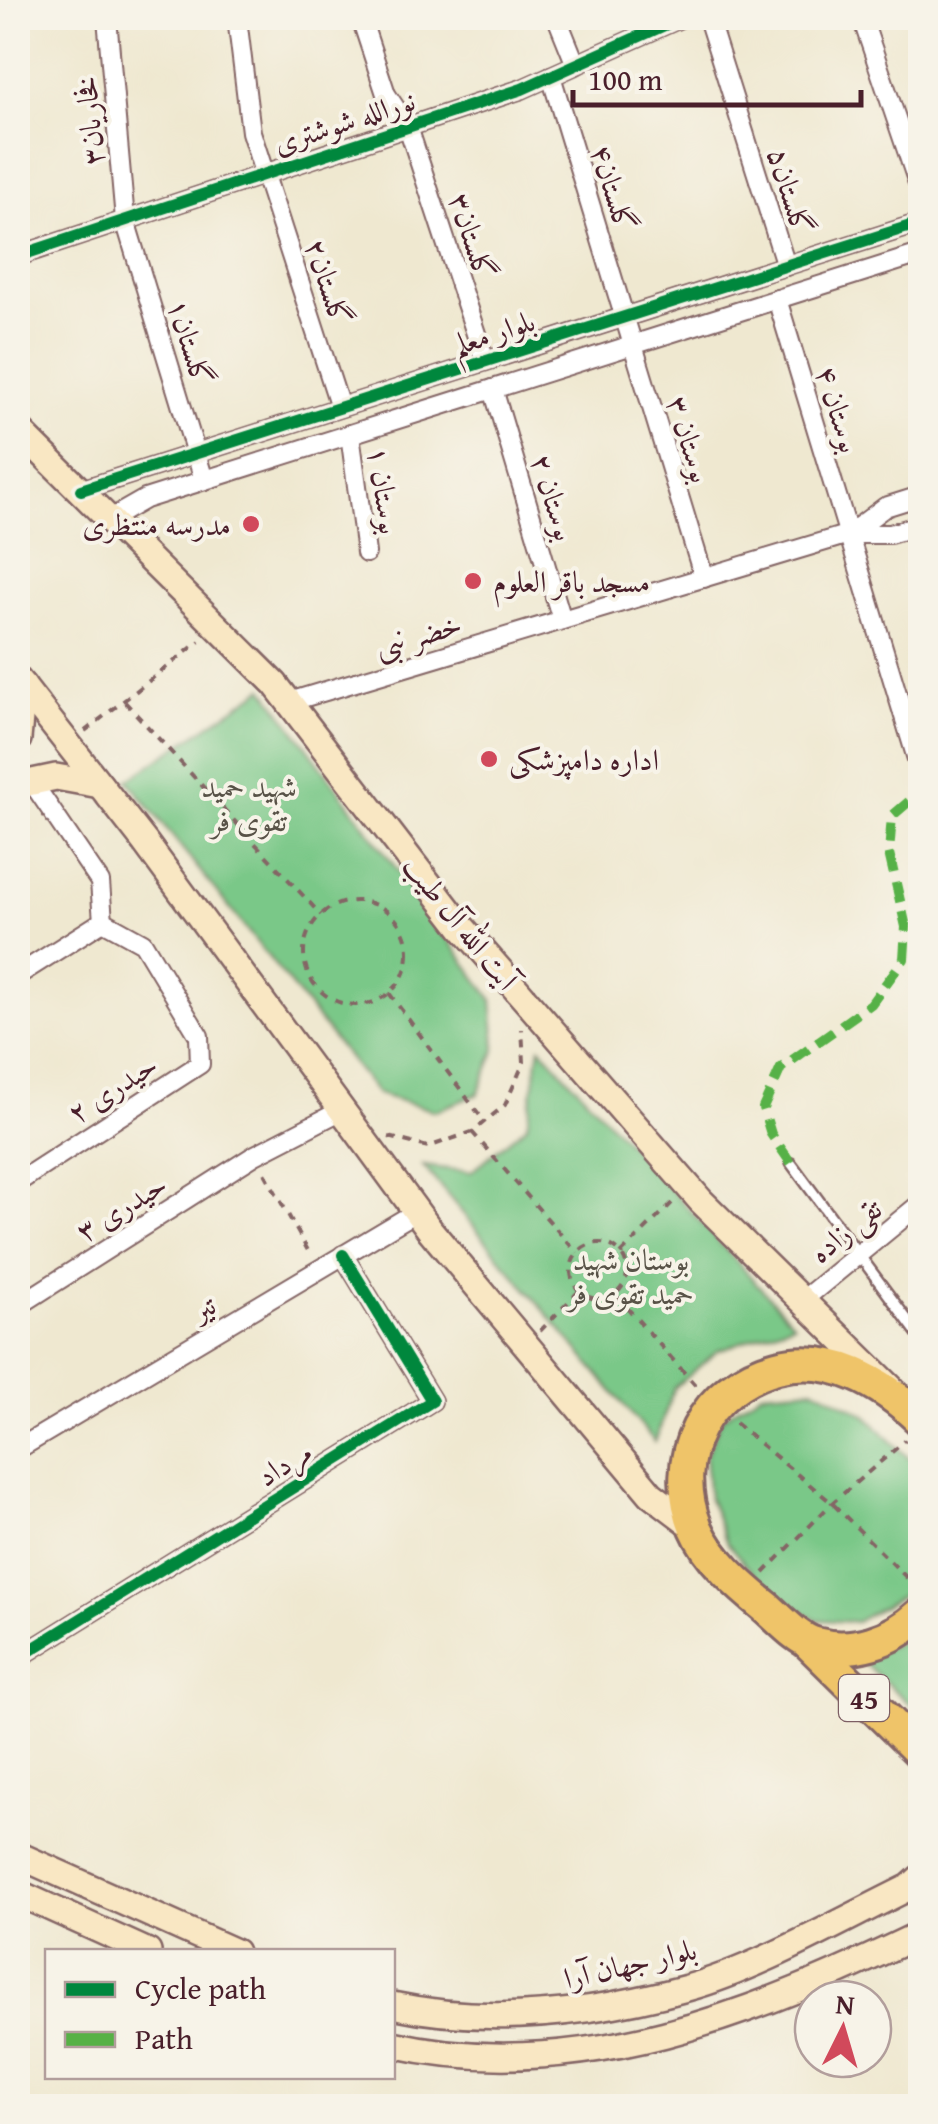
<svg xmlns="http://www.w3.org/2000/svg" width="938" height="2124" viewBox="0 0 938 2124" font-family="'Gentium Book Plus',Amiri,serif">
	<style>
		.green { fill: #7ac888; stroke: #62745a; stroke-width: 2.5 }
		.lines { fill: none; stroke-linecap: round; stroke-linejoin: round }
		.lane-casing { stroke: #846565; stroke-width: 14 }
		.street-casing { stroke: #846565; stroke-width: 22 }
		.secondary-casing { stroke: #846565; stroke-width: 30 }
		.highway-casing { stroke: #846565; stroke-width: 38 }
		.path { stroke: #846565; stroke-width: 4; stroke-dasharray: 8 8; stroke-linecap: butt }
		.lane { stroke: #fff; stroke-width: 9 }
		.street { stroke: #fff; stroke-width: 18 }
		.secondary { stroke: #f9e7c3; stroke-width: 25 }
		.highway { stroke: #efc469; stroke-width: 32 }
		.quiet { stroke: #57b146; stroke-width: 10; stroke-dasharray: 20 10; stroke-linecap: butt }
		.cycleway-casing { stroke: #f7f3e8; stroke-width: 19 }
		.cycleway { stroke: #00873e; stroke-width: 12 }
		.poi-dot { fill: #d1495b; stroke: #f7f3e8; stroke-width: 4 }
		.labels { text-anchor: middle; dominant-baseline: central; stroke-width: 8; stroke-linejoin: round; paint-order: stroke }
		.shield { fill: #f7f3e8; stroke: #7e5f64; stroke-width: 2.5 }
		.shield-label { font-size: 28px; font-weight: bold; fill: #4a1f2b }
		.street-label { font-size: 30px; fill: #4a1f2b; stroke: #f7f3e8 }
		.poi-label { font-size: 30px; fill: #4a1f2b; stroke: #f7f3e8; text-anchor: start }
		.park-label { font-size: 30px; fill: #585247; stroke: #f7f3e8 }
	</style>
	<rect width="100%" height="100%" fill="#f7f3e8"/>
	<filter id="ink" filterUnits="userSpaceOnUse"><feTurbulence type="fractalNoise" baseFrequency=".01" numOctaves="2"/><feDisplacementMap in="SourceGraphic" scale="20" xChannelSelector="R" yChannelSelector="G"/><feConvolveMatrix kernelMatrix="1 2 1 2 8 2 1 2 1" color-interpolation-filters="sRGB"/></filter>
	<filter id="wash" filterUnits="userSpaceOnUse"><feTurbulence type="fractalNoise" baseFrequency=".0048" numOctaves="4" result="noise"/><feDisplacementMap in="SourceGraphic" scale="40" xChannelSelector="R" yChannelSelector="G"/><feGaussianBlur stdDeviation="2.25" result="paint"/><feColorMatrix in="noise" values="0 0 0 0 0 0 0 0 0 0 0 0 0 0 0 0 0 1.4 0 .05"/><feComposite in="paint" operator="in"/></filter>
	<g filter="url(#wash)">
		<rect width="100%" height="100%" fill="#efe8d0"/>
		<g class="green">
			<polygon points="264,688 492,999 496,1048 478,1094 435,1111 377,1094 128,780"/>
			<polygon points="540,1047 793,1323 717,1351 674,1388 655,1442 423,1166 471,1172 527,1125"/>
			<polygon points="815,1388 864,1414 920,1469 920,1573 913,1589 856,1622 816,1620 765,1587 727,1543 709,1499 705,1457 722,1418 761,1392"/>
			<polygon points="920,1635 920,1713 858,1658"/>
		</g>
	</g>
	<g filter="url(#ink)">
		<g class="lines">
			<defs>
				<polyline id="lane" points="791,1163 920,1337"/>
				<g id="street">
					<polyline points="107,18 125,220 204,480"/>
					<polyline points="237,18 251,132 340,407"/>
					<polyline points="361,18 386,94 408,127 485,361"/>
					<polyline points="557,18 576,65"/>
					<polyline points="708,18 786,266"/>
					<polyline points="862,18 920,189"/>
					<polyline points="551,76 704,578"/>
					<polyline points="18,256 522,89 680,18"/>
					<polyline points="777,299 920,769"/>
					<polyline points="493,389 562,620"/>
					<polyline points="350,434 366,553"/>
					<polyline points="81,490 920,223"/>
					<polyline points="920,496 885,507 849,534 890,534 920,525"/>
					<polyline points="110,519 145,499 920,254"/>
					<polyline points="289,702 849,534"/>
					<polyline points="32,782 100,882 103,921"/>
					<polyline points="18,975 103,921"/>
					<polyline points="18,1182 200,1064 199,1036 143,943 103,921"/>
					<polyline points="804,1299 920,1204"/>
					<polyline points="18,1306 255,1155 342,1110"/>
					<polyline points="18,1449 416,1212"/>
					<polyline points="18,1658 432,1401 343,1255"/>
				</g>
				<g id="secondary">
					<polyline points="18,429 275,684 462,927 701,1201 891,1388"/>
					<polyline points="18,680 144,841 430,1230 651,1494 696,1528"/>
					<polyline points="18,739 23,686"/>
					<polyline points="18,785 56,777 100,785"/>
					<polyline points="18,1855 235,1952"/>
					<polyline points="18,1893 148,1952"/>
					<path d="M392,2005c98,21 199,9 295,-17 70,-19 157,-69 223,-101l10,-9"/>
					<path d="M392,2044c186,42 364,-31 528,-110"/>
				</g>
				<g id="highway">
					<path d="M920,1419c-38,-37 -89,-66 -143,-52 -72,19 -110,90 -81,161 13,31 44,58 70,79 14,12 31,32 49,37 37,10 77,-3 105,-29"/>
					<polyline points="809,1643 920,1752"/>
				</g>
			</defs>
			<use href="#lane" class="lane-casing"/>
			<use href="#street" class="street-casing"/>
			<use href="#secondary" class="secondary-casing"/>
			<use href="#highway" class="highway-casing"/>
			<g class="path">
				<polyline points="125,702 321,915"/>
				<polyline points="85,731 200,641"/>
				<circle cx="356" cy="953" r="52"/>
				<polyline points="389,993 484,1121"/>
				<polyline points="472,1132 577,1253"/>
				<polyline points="389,1137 428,1147 472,1132 505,1105 524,1062 522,1029"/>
				<polyline points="265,1173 311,1256"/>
				<circle cx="599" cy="1271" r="28"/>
				<polyline points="621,1254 674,1201"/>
				<polyline points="616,1295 696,1386"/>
				<polyline points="540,1331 579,1291"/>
				<polyline points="735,1423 832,1503 920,1591"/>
				<polyline points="764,1573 832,1503 906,1440"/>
			</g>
			<use href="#lane" class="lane"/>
			<use href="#street" class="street"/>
			<use href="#secondary" class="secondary"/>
			<use href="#highway" class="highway"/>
			<polyline class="quiet" points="791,1163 771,1134 763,1108 781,1068 871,1004 904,959 906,927 889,853 892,816 920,792"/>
			<defs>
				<g id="cycleway">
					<polyline points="18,256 522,89 680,18"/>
					<polyline points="81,490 920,223"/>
					<polyline points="18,1658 432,1401 343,1255"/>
				</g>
			</defs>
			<use href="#cycleway" class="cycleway-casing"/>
			<use href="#cycleway" class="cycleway"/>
		</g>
	</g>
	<g class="poi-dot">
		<circle cx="251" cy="524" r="10"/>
		<circle cx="473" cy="581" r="10"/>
		<circle cx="489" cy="759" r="10"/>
	</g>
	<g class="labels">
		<rect class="shield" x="839" y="1675" width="50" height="46" rx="8"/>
		<g class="shield-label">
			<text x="864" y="1698">45</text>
		</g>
		<g class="street-label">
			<text transform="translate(89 121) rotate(-95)">فخاریان۳</text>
			<text transform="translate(344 121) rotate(-18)">نورالله شوشتری</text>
			<text transform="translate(614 188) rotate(73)">گلستان۴</text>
			<text transform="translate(791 191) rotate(73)">گلستان۵</text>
			<text transform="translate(473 236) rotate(72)">گلستان۳</text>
			<text transform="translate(329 282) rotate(72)">گلستان۲</text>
			<text transform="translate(493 332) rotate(-18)">بلوار معلم</text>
			<text transform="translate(191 342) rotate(73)">گلستان۱</text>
			<text transform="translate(839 409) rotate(73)">بوستان ۴</text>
			<text transform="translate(690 439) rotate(73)">بوستان ۳</text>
			<text transform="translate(385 490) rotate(82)">بوستان ۱</text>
			<text transform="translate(554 497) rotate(73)">بوستان ۲</text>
			<text transform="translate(418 635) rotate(-17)">خضر نبی</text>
			<text transform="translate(461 922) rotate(51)">آیت الله آل طیب</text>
			<text transform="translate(112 1088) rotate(-33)">حیدری ۲</text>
			<text transform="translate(121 1207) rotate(-32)">حیدری ۳</text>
			<text transform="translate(845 1230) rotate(-39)">تقی زاده</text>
			<text transform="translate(203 1307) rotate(-31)">تیر</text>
			<text transform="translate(284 1463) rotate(-32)">مرداد</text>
			<text transform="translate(630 1963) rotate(-13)">بلوار جهان آرا</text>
		</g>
		<g class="poi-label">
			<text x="231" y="524" text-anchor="end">مدرسه منتظری</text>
			<text x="493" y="581">مسجد باقر العلوم</text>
			<text x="509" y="759">اداره دامپزشکی</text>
		</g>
		<g class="park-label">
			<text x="249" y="786">شهید حمید<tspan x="249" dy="34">تقوی فر</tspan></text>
			<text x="631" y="1259">بوستان شهید<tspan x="631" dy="34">حمید تقوی فر</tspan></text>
		</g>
	</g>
	<rect width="938" height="2124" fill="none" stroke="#f7f3e8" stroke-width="60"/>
	<rect x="45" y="1949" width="350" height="130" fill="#f7f3e8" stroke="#b29e9c" stroke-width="2.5"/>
	<rect x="65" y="1982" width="50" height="15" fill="#00873e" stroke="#b29e9c" stroke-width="2.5"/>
	<text x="135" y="1999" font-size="30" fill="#4a1f2b">Cycle path</text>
	<rect x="65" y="2032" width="50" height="15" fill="#57b146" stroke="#b29e9c" stroke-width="2.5"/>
	<text x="135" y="2049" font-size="30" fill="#4a1f2b">Path</text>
	<g transform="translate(843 2029) rotate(5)"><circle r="48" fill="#f7f3e8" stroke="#b29e9c" stroke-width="2.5"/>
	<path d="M0-8L18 38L0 25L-18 38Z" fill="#d1495b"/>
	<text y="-15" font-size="28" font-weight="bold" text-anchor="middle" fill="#4a1f2b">N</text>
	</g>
	<path d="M573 90v15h288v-15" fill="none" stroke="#4a1f2b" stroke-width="5"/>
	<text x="588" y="90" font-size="30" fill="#4a1f2b" stroke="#f7f3e8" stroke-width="8" paint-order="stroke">100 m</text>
</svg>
